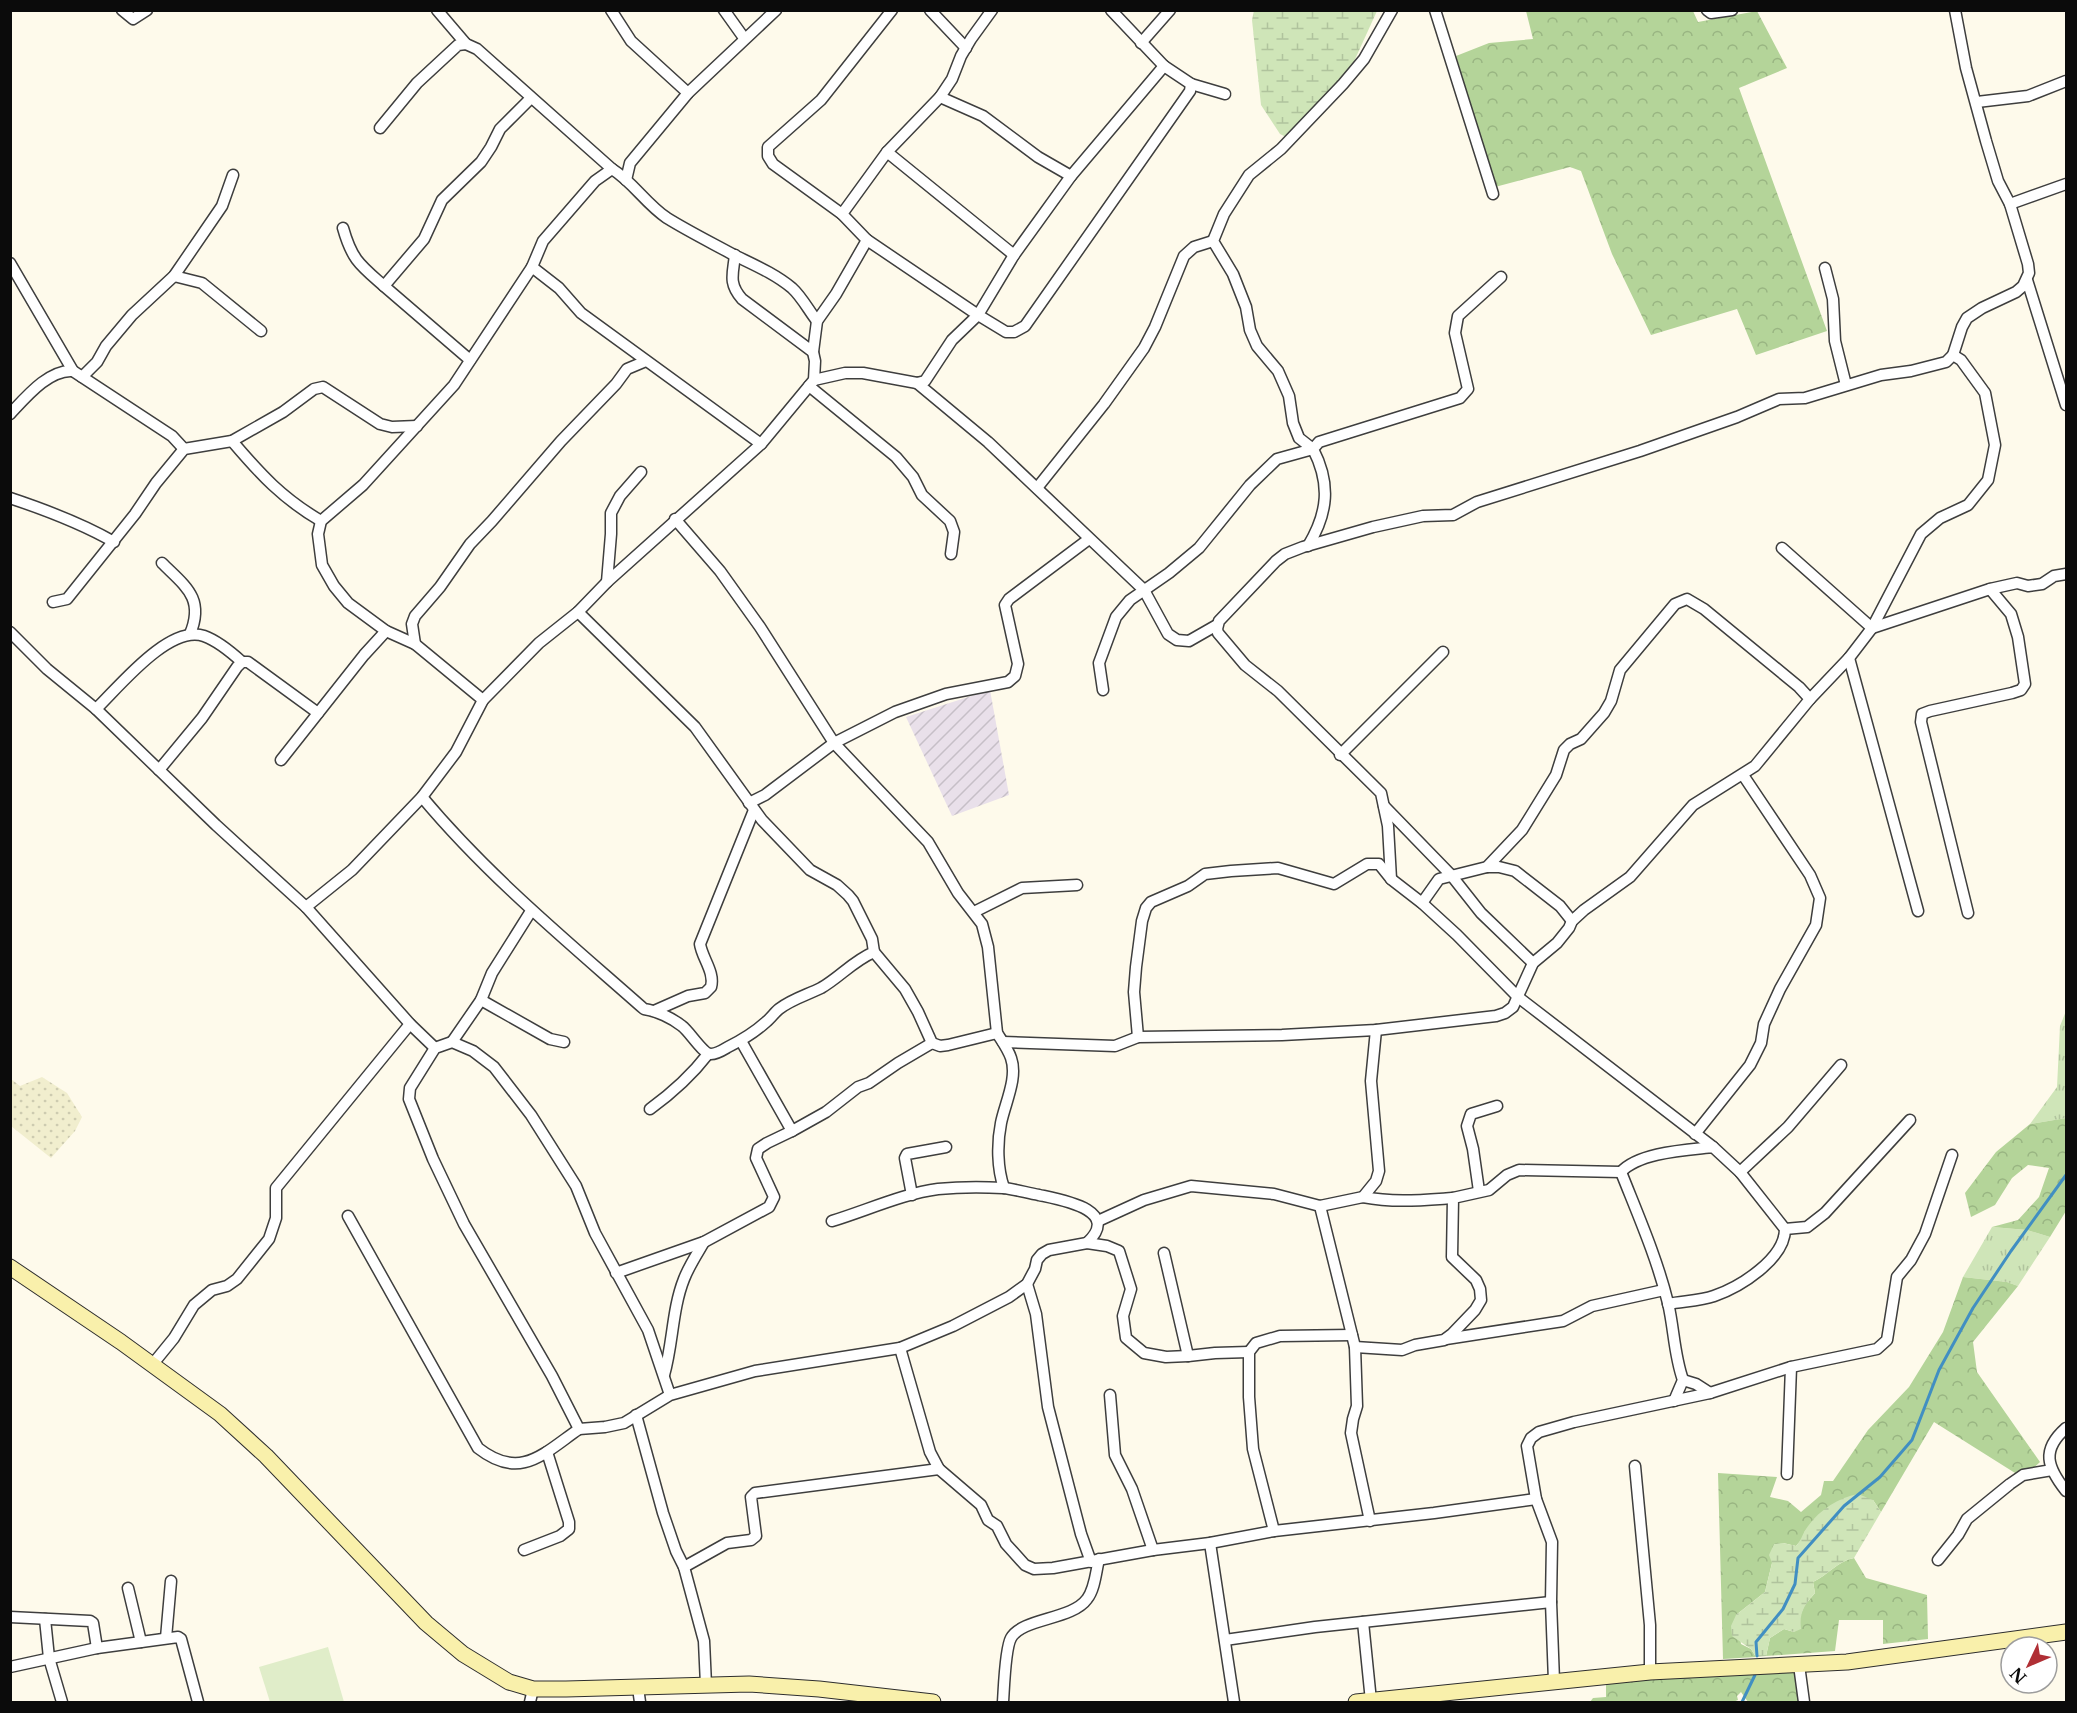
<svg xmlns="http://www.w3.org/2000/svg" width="2077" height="1713" viewBox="0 0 2077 1713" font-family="'Libre Baskerville',serif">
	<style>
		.industrial { fill: url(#industrial-furrows) }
		.farmland { fill: url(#farmland-dots) }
		.grass { fill: url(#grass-tufts) }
		.forest { fill: url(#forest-crowns) }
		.wetland { fill: url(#wetland-marsh) }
		.pitch { fill: #e0edc9 }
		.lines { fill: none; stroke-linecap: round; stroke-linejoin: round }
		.stream { stroke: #418fc2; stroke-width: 3 }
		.street-casing { stroke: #3e3e3e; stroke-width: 13 }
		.secondary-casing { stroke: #2d2d2d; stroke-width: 17 }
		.street { stroke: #fff; stroke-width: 10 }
		.secondary { stroke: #f9f0ab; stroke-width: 15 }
	</style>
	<defs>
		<pattern id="industrial-furrows" width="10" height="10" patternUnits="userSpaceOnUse" patternTransform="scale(1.5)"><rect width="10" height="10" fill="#e9e0ea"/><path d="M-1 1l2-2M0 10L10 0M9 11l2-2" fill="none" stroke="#c6bfc7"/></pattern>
		<pattern id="farmland-dots" width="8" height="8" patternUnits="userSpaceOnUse" patternTransform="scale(1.5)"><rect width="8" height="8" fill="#f1eece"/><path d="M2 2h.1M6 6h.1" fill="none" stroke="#cdcbb0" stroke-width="1.8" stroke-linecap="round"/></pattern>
		<pattern id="grass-tufts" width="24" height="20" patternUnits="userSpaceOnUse" patternTransform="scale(1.5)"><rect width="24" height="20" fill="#cfe5b8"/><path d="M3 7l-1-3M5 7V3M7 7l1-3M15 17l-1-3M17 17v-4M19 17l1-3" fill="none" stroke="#b0c39d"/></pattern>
		<pattern id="forest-crowns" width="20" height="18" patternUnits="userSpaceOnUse" patternTransform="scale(1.5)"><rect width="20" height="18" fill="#b4d499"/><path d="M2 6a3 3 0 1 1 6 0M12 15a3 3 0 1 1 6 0" fill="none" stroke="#99b582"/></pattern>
		<pattern id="wetland-marsh" width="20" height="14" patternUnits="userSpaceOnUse" patternTransform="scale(1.5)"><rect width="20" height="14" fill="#cfe5b8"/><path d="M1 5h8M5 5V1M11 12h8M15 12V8" fill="none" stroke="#b0c39d"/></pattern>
	</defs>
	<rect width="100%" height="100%" fill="#fefaeb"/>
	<polygon class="industrial" points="990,690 1009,795 952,816 906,717"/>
	<polygon class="farmland" points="42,1077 67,1093 82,1117 75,1131 51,1158 11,1126 11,1079 20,1086"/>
	<g class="grass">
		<polygon points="2066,1011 2066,1118 2030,1124 2057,1087 2060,1026"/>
		<polygon points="1992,1227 2027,1230 2050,1237 2018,1286 2007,1282 1963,1277"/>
	</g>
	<g class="forest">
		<polygon points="1526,11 1693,11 1698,22 1757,11 1787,68 1739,88 1827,331 1756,355 1737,309 1651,335 1612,254 1581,171 1570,167 1495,187 1456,56 1489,43 1533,39"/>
		<polygon points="2066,1118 2066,1211 2050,1237 2027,1230 1992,1227 2018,1220 2039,1197 2049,1168 2028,1165 2012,1178 1995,1205 1971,1217 1965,1193 1996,1152 2030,1124"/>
		<polygon points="1963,1277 2007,1282 2018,1286 1973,1342 1977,1372 2040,1462 2023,1478 1934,1422 1881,1512 1873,1500 1805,1531 1802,1539 1796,1546 1783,1543 1772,1563 1765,1592 1736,1615 1741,1644 1751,1649 1756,1657 1723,1659 1718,1473 1777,1477 1770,1497 1788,1501 1801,1512 1821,1495 1824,1481 1833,1481 1868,1430 1909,1387 1943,1332"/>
		<path d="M1854,1558l12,20 61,17 1,44 -45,5v-24h-44l-4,31 -69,5 4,-18 14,-9 10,3 10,-26 11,-13 -2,-11c15,-7 25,-21 41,-24z"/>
		<polygon points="1797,1672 1800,1702 1748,1702 1741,1692 1737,1696 1738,1700 1733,1702 1590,1702 1593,1698 1606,1697 1606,1684 1664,1678"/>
	</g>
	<g class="wetland">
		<polygon points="1254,11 1377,11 1346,79 1290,139 1280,134 1261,105 1252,20"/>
		<path d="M1858,1494l15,6 8,12 -27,46c-16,3 -26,17 -41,24l2,11c-11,12 -16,20 -14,36l-7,3 -10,-3 -14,9 -4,18 -10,1 -5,-8 -19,-13 -1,-10 5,-11 29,-23 7,-29 -3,-8 5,-11 9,-1 13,3c5,-5 6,-11 10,-17 12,-18 31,-31 52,-35z"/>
	</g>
	<polygon class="pitch" points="328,1647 344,1702 270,1702 259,1667"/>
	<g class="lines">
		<g class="stream">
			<polyline points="1757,1656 1756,1642 1783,1609 1795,1584 1798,1558 1844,1506 1880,1477 1912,1440 1939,1370 1973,1308 2011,1251 2066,1175"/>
			<polyline points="1742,1702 1755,1675"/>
		</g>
		<defs>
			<g id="street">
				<polyline points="122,10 133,19 147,10"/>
				<path d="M437,10l29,34 11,5 135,120c21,13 34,35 55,49 21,13 43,24 65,36 20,10 42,19 60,34 10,9 17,23 25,33"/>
				<polyline points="611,10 631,41 688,93"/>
				<polyline points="724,10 744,38"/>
				<polyline points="930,10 966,48"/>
				<polyline points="1111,10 1164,66"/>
				<polyline points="1435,10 1493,194"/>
				<polyline points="1707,10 1711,13 1732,10"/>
				<polyline points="1141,43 1170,10"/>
				<polyline points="1191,84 1225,94"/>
				<polyline points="940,97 983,116 1038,157 1071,176"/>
				<polyline points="1977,102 2028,96 2066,81"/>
				<polyline points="380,128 417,83 458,45 466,44"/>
				<polyline points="887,152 1014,255"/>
				<polyline points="626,180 630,163 688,93 776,10"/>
				<polyline points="2010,204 2066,184"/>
				<polyline points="842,214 773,164 768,156 768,147 821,100 892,10"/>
				<path d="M343,228c9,32 17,37 41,58"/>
				<path d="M735,255c-2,19 -7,28 7,44l71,53"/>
				<polyline points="10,263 73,371 172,436 184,449"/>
				<polyline points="532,267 559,288 581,313 761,444"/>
				<polyline points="1825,268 1833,299 1835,341 1846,385"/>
				<polyline points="174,276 202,283 261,331"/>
				<polyline points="2027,280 2066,405"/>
				<polyline points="470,360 384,286 424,239 442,200 481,162 491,147 500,129 531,98"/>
				<polyline points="82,377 97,362 106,346 132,315 174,276 222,206 233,175"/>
				<polyline points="814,380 845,373 863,373 917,383 925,381 952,340 978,315 1014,255 1071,176 1164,66 1191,84 1190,91 1025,326 1014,332 1006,332 978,315 867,240"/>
				<polyline points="917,383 988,442 1144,590 1168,634 1177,640 1189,641 1217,625"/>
				<polyline points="809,386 896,457 913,477 922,495 950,521 954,532 951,554"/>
				<path d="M10,414c16,-17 39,-45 63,-43"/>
				<path d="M232,441c29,34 50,57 89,80"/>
				<polyline points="1037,488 1104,404 1144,348 1155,327 1184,256 1194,247 1213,241"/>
				<path d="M10,498c36,12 71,25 104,44"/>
				<path d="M675,519l45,52 40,56 74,116 94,99 30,51 24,31 6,23 9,86c5,8 11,16 14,25 7,20 -6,45 -10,65 -4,20 -4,45 3,65"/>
				<path d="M1308,546c20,-33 23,-62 5,-97l6,-7 141,-44 8,-9 -13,-56 3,-17 43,-39"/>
				<polyline points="1782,548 1872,628 1990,589 2017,583 2028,586 2042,584 2054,576 2066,574"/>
				<path d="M162,563c23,23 43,35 28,71"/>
				<polyline points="607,582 611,534 611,513 620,496 641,472"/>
				<polyline points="53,602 67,599 135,514 156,483 184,449 232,441 283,412 314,389 323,387 380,424 392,427 417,426"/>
				<polyline points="10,632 47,669 96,709 216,825 306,907 410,1024 435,1048"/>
				<polyline points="415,644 412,624 415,616 440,587 470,544 492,521 561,441 616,384 627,369 646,361"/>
				<polyline points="1849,658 1918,911"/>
				<polyline points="1103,690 1099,663 1116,617 1130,600 1169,573 1199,548 1250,485 1277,459 1313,449 1299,438 1293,423 1289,396 1278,371 1257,346 1250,330 1246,307 1233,274 1213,241 1224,214 1249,175 1281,149 1343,84 1364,59 1392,10"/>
				<polyline points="1810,699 1849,658 1872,628 1921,534 1940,518 1968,505 1988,480 1995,445 1985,393 1961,360 1953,355"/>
				<polyline points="483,700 415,644 386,631 348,603 334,586 322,565 318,534 321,521 363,485 454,385 532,267 543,241 595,181 612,169"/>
				<path d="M96,709c22,-21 73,-85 108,-73 14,5 27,16 38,26"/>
				<polyline points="1340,755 1443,652"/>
				<polyline points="281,760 364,655 386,631"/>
				<polyline points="159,770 202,718 237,667 242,662 248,662 318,713"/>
				<path d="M422,797c66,79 145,144 222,212 13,2 28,9 38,17 8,6 21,28 29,28 6,0 12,-4 17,-7 14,-7 27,-15 38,-25 5,-4 9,-10 13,-13 13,-10 28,-14 42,-21 19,-11 32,-27 53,-36l-2,-13 -19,-38 -5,-6 -11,-10 -27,-15 -48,-50 -67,-93 -117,-115"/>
				<polyline points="749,803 765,795 834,743 895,712 946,694 1008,682 1015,676 1018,664 1005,605 1009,599 1089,539"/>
				<polyline points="1384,806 1451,875 1481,913 1533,963"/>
				<polyline points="1487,867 1499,867 1515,871 1560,906 1572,921"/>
				<polyline points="1391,879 1388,826 1381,793 1278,691 1245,665 1218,633 1217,629 1219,621 1276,561 1285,554 1303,547 1373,527 1423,516 1453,515 1477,502 1640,451 1737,417 1779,399 1805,398 1881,375 1911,371 1946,362 1953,355 1962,327 1967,318 1982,308 2016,292 2023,286 2029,273 2028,264 2010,204 1998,181 1986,141 1966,68 1955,10"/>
				<polyline points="306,907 352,870 422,797 456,752 483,700 539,643 578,612 607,582 761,444 814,380 815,361 813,352 817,321 836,294 867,240 842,214 887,152 940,97 952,79 961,56 971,39 992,10"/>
				<polyline points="974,912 1022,888 1077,885"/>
				<polyline points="1968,913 1921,722 1922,714 1930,711 2012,693 2021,690 2025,684 2018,637 2011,614 1990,589"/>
				<polyline points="874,952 905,989 918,1012 932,1043 940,1046 948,1045 997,1033"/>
				<polyline points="481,1000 550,1039 564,1042"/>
				<path d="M654,1011l34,-15 17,-3 6,-6c4,-15 -9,-29 -11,-43l54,-134"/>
				<polyline points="1138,1037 1134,992 1136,967 1142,921 1146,908 1151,902 1188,886 1205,874 1231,871 1278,868 1334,884 1367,864 1379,864 1391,879 1422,903 1457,935 1518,997 1713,1147"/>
				<polyline points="452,1042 481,1000 492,973 531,911"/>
				<polyline points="1003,1042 1115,1046 1138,1037 1282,1035 1376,1030 1496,1016 1505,1013 1513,1007 1533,963 1557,943 1569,928 1572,921 1584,910 1630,877 1693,805 1755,766 1810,699 1799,687 1704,609 1687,599 1675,604 1620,670 1611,701 1604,713 1581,739 1570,744 1564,750 1556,775 1522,830 1487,867 1439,879 1422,903"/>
				<path d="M650,1109c22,-16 41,-33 58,-55"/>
				<polyline points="792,1131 826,1112 858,1087 869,1083 898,1063 932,1043"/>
				<polyline points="1695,1134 1750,1065 1761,1043 1764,1024 1780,989 1816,925 1820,898 1810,875 1743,775"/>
				<path d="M1621,1172c18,-20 66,-22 92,-25l27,25 45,57c0,30 -45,58 -71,67 -14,5 -31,5 -46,8"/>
				<path d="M1621,1172c17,43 36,86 47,131 6,25 6,52 15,77l-9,21"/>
				<polyline points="1740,1172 1788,1127 1841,1065"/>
				<polyline points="1479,1191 1473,1149 1467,1126 1471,1114 1497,1106"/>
				<polyline points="912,1195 905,1158 907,1154 946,1147"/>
				<path d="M1363,1197c31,6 60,3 90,1"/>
				<polyline points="1320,1206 1355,1347 1357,1406 1353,1419 1351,1433 1370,1521"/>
				<path d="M348,1216l130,232c42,33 65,6 101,-19"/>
				<path d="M832,1221c33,-10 73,-28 106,-32 21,-2 45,-2 65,-1 12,1 24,5 36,7 23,5 83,15 48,48"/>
				<polyline points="1098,1221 1144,1200 1191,1186 1274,1194 1320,1206 1363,1197 1376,1181 1379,1171 1371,1081 1376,1030"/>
				<polyline points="1785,1229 1807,1227 1825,1213 1910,1120"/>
				<polyline points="1164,1253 1188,1356"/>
				<polyline points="616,1273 704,1242 769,1207 774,1197 756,1158 758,1149 767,1143 792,1131 741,1041"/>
				<polyline points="1027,1284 1036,1314 1048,1407 1081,1534 1091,1562"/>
				<polyline points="1446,1339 1563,1321 1592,1306 1664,1290"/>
				<polyline points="1355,1347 1402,1350 1415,1345 1444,1340 1452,1334 1475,1310 1481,1300 1480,1289 1476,1280 1452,1257 1453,1198 1489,1190 1507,1175 1519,1170 1621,1172"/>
				<polyline points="900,1348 930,1452 939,1469 981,1505 988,1520 997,1526 1006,1544 1025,1565 1034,1569 1053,1568 1153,1550 1210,1543 1274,1531 1434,1513 1536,1499"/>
				<polyline points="152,1365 174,1338 194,1305 212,1290 227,1286 237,1279 269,1239 276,1218 276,1188 410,1024"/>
				<path d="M664,1375c9,-31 8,-66 20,-96 5,-13 13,-25 20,-37"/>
				<polyline points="1683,1380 1696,1384 1710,1393"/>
				<polyline points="670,1395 648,1330 595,1233 576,1186 531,1115 494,1067 473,1051 452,1042 435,1048 410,1088 409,1099 433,1159 464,1224 552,1376 579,1429 605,1427 624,1423 670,1395 755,1371 900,1348 953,1326 1009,1297 1027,1284 1035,1269 1037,1260 1042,1254 1049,1250 1087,1243 1107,1246 1119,1251 1131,1289 1123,1316 1126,1338 1144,1353 1166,1357 1188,1356 1215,1353 1249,1352"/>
				<polyline points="1110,1395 1115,1455 1132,1489 1153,1550"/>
				<polyline points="636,1415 663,1513 676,1551 684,1567 704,1641 706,1685"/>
				<path d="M2066,1428c-25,22 -19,39 0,63"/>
				<polyline points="1635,1466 1650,1625 1650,1672"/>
				<polyline points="1787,1474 1791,1367"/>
				<polyline points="1274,1531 1253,1449 1249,1397 1249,1352 1256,1343 1280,1336 1352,1335"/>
				<polyline points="1210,1543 1234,1702"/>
				<polyline points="524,1550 560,1536 569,1529 569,1522 547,1452"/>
				<polyline points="1938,1560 1958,1535 1967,1519 2010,1484 2023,1475 2052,1470"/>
				<polyline points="684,1567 727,1543 751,1540 756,1536 751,1497 755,1493 939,1469"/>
				<polyline points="128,1588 141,1642"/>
				<polyline points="10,1617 90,1621 93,1623 97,1648"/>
				<polyline points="45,1619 49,1658 62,1702"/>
				<polyline points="1363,1622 1371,1701"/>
				<polyline points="166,1638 171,1581"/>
				<polyline points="1225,1640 1315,1627 1551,1602"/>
				<polyline points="1799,1665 1804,1702"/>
				<polyline points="10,1667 97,1648 178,1637 181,1639 198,1702"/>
				<polyline points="1554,1681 1551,1602 1552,1542 1536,1499 1527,1446 1531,1438 1539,1432 1574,1422 1710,1393 1791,1367 1877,1349 1887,1340 1897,1277 1911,1260 1925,1234 1952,1155"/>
				<polyline points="638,1688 640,1702"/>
				<polyline points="530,1702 533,1689"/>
				<path d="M1003,1702c1,-14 2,-53 8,-64 11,-20 61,-18 76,-39 8,-10 9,-28 12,-40"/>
			</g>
			<g id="secondary">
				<polyline points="10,1267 121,1342 220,1414 266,1456 426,1623 463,1654 509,1682 533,1689 566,1689 749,1684 819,1689 933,1702"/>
				<polyline points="1356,1702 1650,1672 1847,1662 2066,1632"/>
			</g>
		</defs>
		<use href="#street" class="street-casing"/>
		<use href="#secondary" class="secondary-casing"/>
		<use href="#street" class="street"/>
		<use href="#secondary" class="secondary"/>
	</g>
	<rect width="2077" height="1713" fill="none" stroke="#0b0b0b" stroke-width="24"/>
	<g transform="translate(2029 1665) rotate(226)"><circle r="28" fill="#ffffff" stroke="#9d9d9d" stroke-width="1.5"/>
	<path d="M0-4.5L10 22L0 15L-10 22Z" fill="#b02f35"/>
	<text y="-9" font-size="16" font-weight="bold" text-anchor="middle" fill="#0b0b0b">N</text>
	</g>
</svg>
